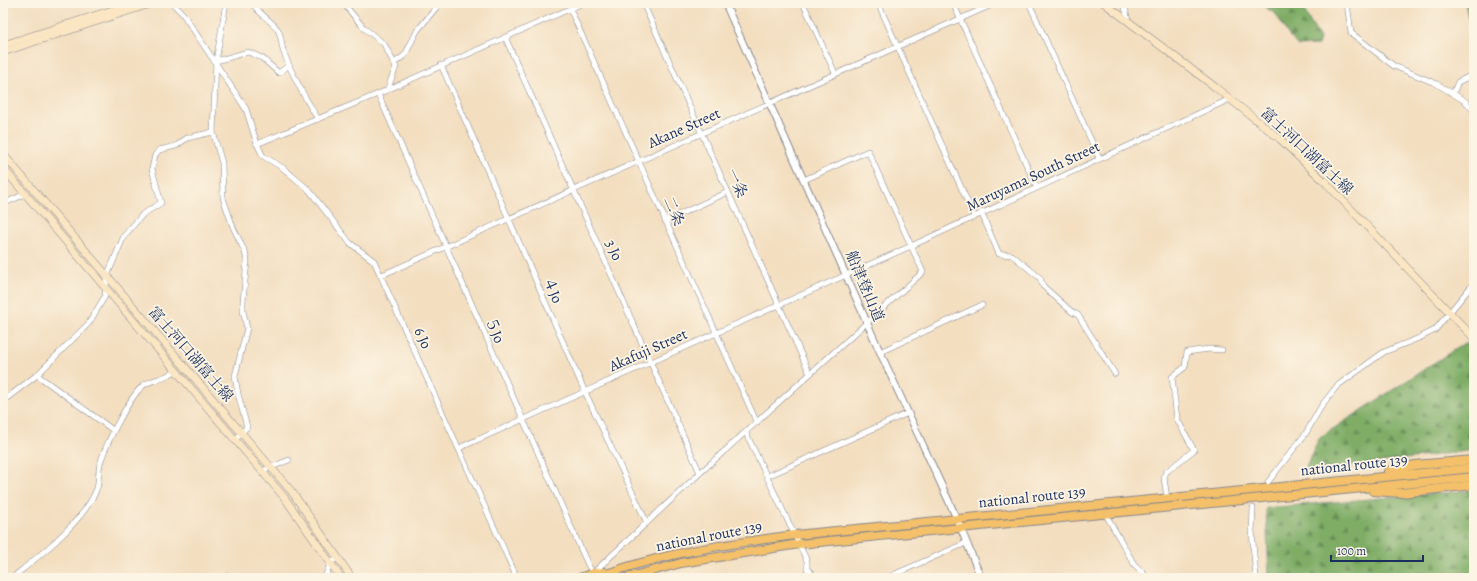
<svg xmlns="http://www.w3.org/2000/svg" width="1477" height="581" viewBox="0 0 1477 581" font-family="Alegreya,'Noto Serif JP',serif">
	<style>
		.forest { fill: url(#forest-firs); stroke: #4d6e62 }
		.lines { fill: none; stroke-linecap: round; stroke-linejoin: round }
		.minor-casing { stroke: #87868f; stroke-width: 6 }
		.tertiary-casing { stroke: #87868f; stroke-width: 8 }
		.secondary-casing { stroke: #87868f; stroke-width: 8 }
		.trunk-casing { stroke: #87868f; stroke-width: 10 }
		.minor { stroke: #fff; stroke-width: 5 }
		.tertiary { stroke: #fff; stroke-width: 6 }
		.secondary { stroke: #fbe6c3; stroke-width: 7 }
		.trunk { stroke: #f4c16a; stroke-width: 8 }
		.labels { text-anchor: middle; dominant-baseline: central; stroke-width: 3.5; stroke-linejoin: round; paint-order: stroke }
		.street-label { font-size: 15px; fill: #1b2f5e; stroke: #fcf5e5 }
	</style>
	<defs>
		<pattern id="forest-firs" width="22" height="20" patternUnits="userSpaceOnUse"><rect width="22" height="20" fill="#7fad66"/><path d="M5 1l3.5 6h-7zM16 11l3.5 6h-7z" fill="#678d57"/></pattern>
	</defs>
	<rect width="100%" height="100%" fill="#fcf5e5"/>
	<filter id="ink" filterUnits="userSpaceOnUse"><feTurbulence type="fractalNoise" baseFrequency=".025" numOctaves="2"/><feDisplacementMap in="SourceGraphic" scale="8" xChannelSelector="R" yChannelSelector="G"/><feConvolveMatrix kernelMatrix="1 2 1 2 8 2 1 2 1" color-interpolation-filters="sRGB"/></filter>
	<filter id="wash" filterUnits="userSpaceOnUse"><feTurbulence type="fractalNoise" baseFrequency=".012" numOctaves="4" result="noise"/><feDisplacementMap in="SourceGraphic" scale="16" xChannelSelector="R" yChannelSelector="G"/><feGaussianBlur stdDeviation="0.9" result="paint"/><feColorMatrix in="noise" values="0 0 0 0 0 0 0 0 0 0 0 0 0 0 0 0 0 1.4 0 .05"/><feComposite in="paint" operator="in"/></filter>
	<g filter="url(#wash)">
		<rect width="100%" height="100%" fill="#f3dec0"/>
		<g class="forest">
			<polygon points="1264,3 1301,3 1310,22 1320,38 1318,45 1298,46 1287,33 1276,14 1265,7"/>
			<polygon points="1465,3 1474,3 1474,23 1469,21"/>
			<polygon points="1474,342 1474,450 1304,472 1319,438 1463,344"/>
			<polygon points="1474,490 1474,578 1269,578 1266,508"/>
		</g>
	</g>
	<g filter="url(#ink)">
		<g class="lines">
			<defs>
				<g id="minor">
					<polyline points="172,3 183,14 246,109 257,144 263,156 283,168 309,190 350,243 374,261 517,578"/>
					<path d="M252,3c7,11 19,17 26,27 4,6 3,16 6,23 9,24 21,45 34,66"/>
					<polyline points="343,3 364,28 384,44 396,67 387,90"/>
					<polyline points="643,3 810,374"/>
					<polyline points="803,3 835,73"/>
					<polyline points="878,3 974,216"/>
					<polyline points="953,3 1036,186"/>
					<polyline points="1029,3 1099,158"/>
					<polyline points="1124,3 1128,21"/>
					<polyline points="1347,3 1351,33 1394,66 1437,84 1465,101 1474,111"/>
					<polyline points="570,9 757,423"/>
					<polyline points="505,37 700,473"/>
					<polyline points="216,61 248,52 262,58 279,73 289,65"/>
					<polyline points="394,63 405,55 417,31 440,3"/>
					<polyline points="441,65 585,392 647,523"/>
					<polyline points="378,94 588,565 593,573 700,473 923,272 868,151 804,180"/>
					<polyline points="1453,94 1458,82 1474,74"/>
					<polyline points="213,132 222,163 223,198 233,227 245,252 247,261 243,301 243,311 247,328 235,376 238,394 247,427 235,440"/>
					<polyline points="257,144 378,94 583,3"/>
					<polyline points="3,204 25,194"/>
					<polyline points="981,212 999,254 1012,255 1040,278 1043,286 1072,312 1078,315 1115,374"/>
					<polyline points="665,221 728,192"/>
					<polyline points="382,275 996,3"/>
					<polyline points="880,352 982,305"/>
					<polyline points="37,375 113,430"/>
					<polyline points="3,401 37,375 89,323 105,296 107,276 124,236 143,214 161,203 152,169 155,155 159,150 176,146 187,138 213,132 216,61 226,3"/>
					<polyline points="746,433 807,561 807,569 817,578"/>
					<polyline points="459,448 911,246 1230,99"/>
					<polyline points="262,471 289,460"/>
					<polyline points="768,476 908,413"/>
					<polyline points="1268,482 1306,433 1322,405 1337,386 1384,352 1419,338 1435,330 1474,283"/>
					<polyline points="1167,498 1164,478 1166,472 1194,450 1177,419 1172,377 1185,367 1187,352 1209,349 1222,350"/>
					<polyline points="1253,508 1252,531 1256,578"/>
					<polyline points="1105,513 1134,564 1148,578"/>
					<polyline points="228,576 230,578"/>
					<path d="M12,578c27,-22 73,-57 85,-90 2,-7 1,-16 3,-24 5,-18 30,-69 44,-79 10,-7 23,-6 32,-15"/>
					<polyline points="325,578 330,563 338,558"/>
					<polyline points="886,578 966,543"/>
				</g>
				<polyline id="tertiary" points="725,3 880,352 957,519 981,578"/>
				<g id="secondary">
					<polyline points="1104,3 1215,87 1280,139 1327,184 1474,338"/>
					<polyline points="3,45 134,3"/>
					<polyline points="3,52 153,3"/>
					<polyline points="3,154 292,492 352,578"/>
					<polyline points="3,168 284,497 341,578"/>
				</g>
				<g id="trunk">
					<polyline points="1388,471 1415,465 1474,460"/>
					<polyline points="1373,491 1401,493 1474,485"/>
					<polyline points="580,578 593,573 604,572"/>
					<path d="M596,578c64,-25 132,-34 199,-43l679,-67"/>
					<polyline points="626,578 681,563 799,544 1474,477"/>
				</g>
			</defs>
			<use href="#minor" class="minor-casing"/>
			<use href="#tertiary" class="tertiary-casing"/>
			<use href="#secondary" class="secondary-casing"/>
			<use href="#trunk" class="trunk-casing"/>
			<use href="#minor" class="minor"/>
			<use href="#tertiary" class="tertiary"/>
			<use href="#secondary" class="secondary"/>
			<use href="#trunk" class="trunk"/>
		</g>
	</g>
	<g class="labels">
		<g class="street-label">
			<text transform="translate(684 128) rotate(-24)">Akane Street</text>
			<text transform="translate(1307 151) rotate(43)">富士河口湖富士線</text>
			<text transform="translate(1033 176) rotate(-25)">Maruyama South Street</text>
			<text transform="translate(737 183) rotate(65)">一条</text>
			<text transform="translate(674 211) rotate(66)">二条</text>
			<text transform="translate(614 250) rotate(66)">3 Jo</text>
			<text transform="translate(865 286) rotate(67)">船津登山道</text>
			<text transform="translate(553 290) rotate(66)">４Jo</text>
			<text transform="translate(495 330) rotate(66)">５Jo</text>
			<text transform="translate(423 338) rotate(66)">6 Jo</text>
			<text transform="translate(648 350) rotate(-24)">Akafuji Street</text>
			<text transform="translate(191 354) rotate(49)">富士河口湖富士線</text>
			<text transform="translate(1354 465) rotate(-6)">national route 139</text>
			<text transform="translate(1032 497) rotate(-6)">national route 139</text>
			<text transform="translate(709 536) rotate(-11)">national route 139</text>
		</g>
	</g>
	<rect width="1477" height="581" fill="none" stroke="#fcf5e5" stroke-width="16"/>
	<path d="M1331 555v6h92v-6" fill="none" stroke="#1b2f5e" stroke-width="2"/>
	<text x="1337" y="555" font-size="12" fill="#1b2f5e" stroke="#fcf5e5" stroke-width="3" paint-order="stroke">100 m</text>
</svg>
